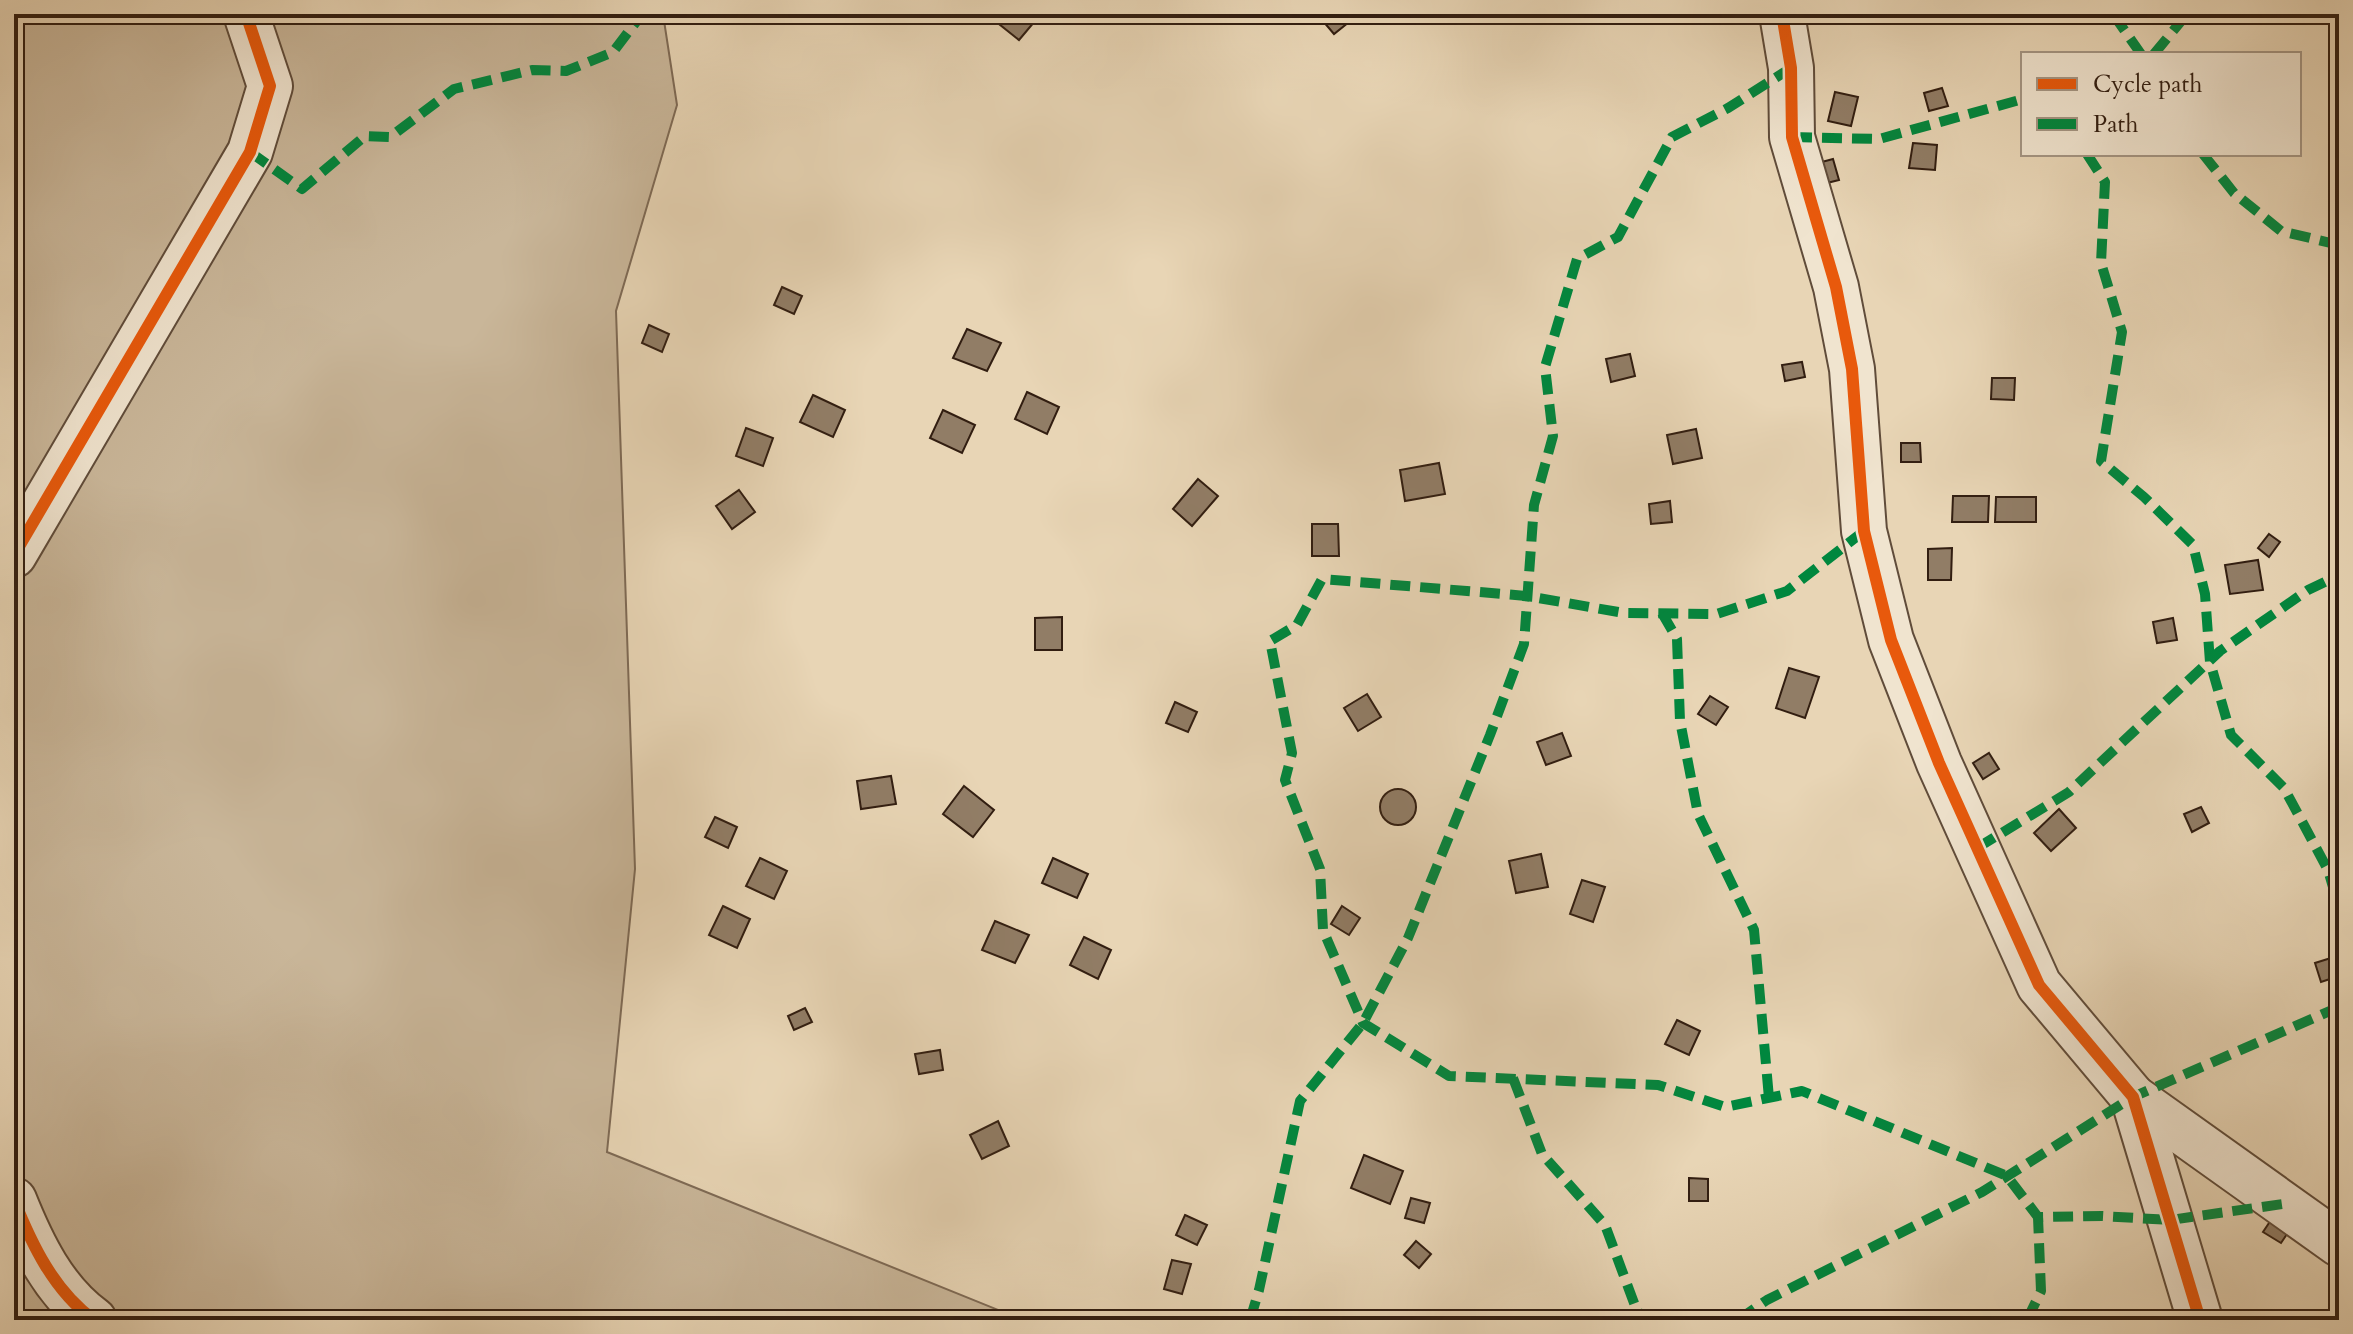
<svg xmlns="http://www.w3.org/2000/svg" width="2353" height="1334" viewBox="0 0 2353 1334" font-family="Cardo,serif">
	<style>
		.green { fill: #c9b699; stroke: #7e6a55; stroke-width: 2 }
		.building { fill: #917d66; stroke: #321e11; stroke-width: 2 }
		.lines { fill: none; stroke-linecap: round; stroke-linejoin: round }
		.minor-casing { stroke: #604c3a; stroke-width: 48 }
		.tertiary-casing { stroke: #604c3a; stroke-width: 48 }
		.minor { stroke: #f0e4cf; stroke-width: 44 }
		.tertiary { stroke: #f0e4cf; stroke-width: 44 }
		.quiet { stroke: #00873e; stroke-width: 10; stroke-dasharray: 20 10; stroke-linecap: butt }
		.cycleway-casing { stroke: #f0e4cf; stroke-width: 17 }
		.cycleway { stroke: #e8590c; stroke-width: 12 }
	</style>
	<rect width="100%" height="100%" fill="#e8d5b5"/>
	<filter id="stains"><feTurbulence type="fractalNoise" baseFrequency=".0025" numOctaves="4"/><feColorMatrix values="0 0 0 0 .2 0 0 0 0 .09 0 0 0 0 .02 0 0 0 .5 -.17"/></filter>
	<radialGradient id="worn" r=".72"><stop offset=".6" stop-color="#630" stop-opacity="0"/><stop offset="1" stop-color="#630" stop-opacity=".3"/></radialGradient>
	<polygon class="green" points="14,14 663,14 677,105 616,311 635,869 607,1152 1023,1320 14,1320"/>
	<g class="building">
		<polygon points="999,14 1039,14 1040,15 1019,40 994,20"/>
		<polygon points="1317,14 1359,14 1334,34"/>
		<polygon points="1942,88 1948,106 1929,111 1924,93"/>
		<polygon points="1835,92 1858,97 1851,126 1828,121"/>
		<polygon points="1913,143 1937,145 1935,170 1909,168"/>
		<polygon points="1833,159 1839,180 1823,184 1818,163"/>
		<polygon points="782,287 802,296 794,314 774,305"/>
		<polygon points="649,325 669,334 662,352 642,343"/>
		<polygon points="967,329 1001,343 987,371 953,358"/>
		<polygon points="1630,354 1635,376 1611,382 1606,359"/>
		<polygon points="1802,362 1805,377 1785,381 1782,365"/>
		<polygon points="1992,378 2015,378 2014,400 1991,399"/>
		<polygon points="1027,392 1059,407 1047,434 1015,419"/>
		<polygon points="813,395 845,410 833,437 800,422"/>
		<polygon points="943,410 975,425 962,453 930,438"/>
		<polygon points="746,428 773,438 763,466 736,456"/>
		<polygon points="1696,429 1702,458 1673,464 1667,435"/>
		<polygon points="1901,443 1920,443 1921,462 1901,462"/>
		<polygon points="1439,463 1445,494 1405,501 1400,470"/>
		<polygon points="1198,479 1218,496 1192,526 1173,509"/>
		<polygon points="739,490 755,512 732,529 716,506"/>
		<polygon points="1953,496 1989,496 1988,522 1952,522"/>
		<polygon points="1996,497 2036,497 2036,522 1995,522"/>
		<polygon points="1670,501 1672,522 1651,524 1649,504"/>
		<polygon points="1312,524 1338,524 1339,556 1312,556"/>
		<polygon points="2269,534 2280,542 2269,557 2258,548"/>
		<polygon points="1952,548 1951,580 1928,580 1928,549"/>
		<polygon points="2258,560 2263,590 2230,594 2225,565"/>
		<polygon points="1062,617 1062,650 1035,650 1035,618"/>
		<polygon points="2173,618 2177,640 2157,643 2153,622"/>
		<polygon points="1789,668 1819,677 1805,718 1776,708"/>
		<polygon points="1367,694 1381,717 1358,731 1344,708"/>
		<polygon points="1710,696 1728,707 1716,725 1698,714"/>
		<polygon points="1175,702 1197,712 1188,732 1166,723"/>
		<polygon points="1562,733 1571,756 1546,765 1537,742"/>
		<polygon points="1989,753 1999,769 1983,779 1973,763"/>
		<polygon points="891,776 896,804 861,809 857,781"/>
		<polygon points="964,786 994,810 973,837 943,814"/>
		<circle cx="1398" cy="807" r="18"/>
		<polygon points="2201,807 2209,823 2192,832 2184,814"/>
		<polygon points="2059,809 2076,828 2051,851 2034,833"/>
		<polygon points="715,817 737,827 728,848 705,837"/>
		<polygon points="1541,854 1548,887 1516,893 1509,861"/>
		<polygon points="760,858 787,871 774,899 746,886"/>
		<polygon points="1053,858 1088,874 1077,898 1042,883"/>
		<polygon points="1582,880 1605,887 1593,922 1570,914"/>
		<polygon points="723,906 750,919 737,948 709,935"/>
		<polygon points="1342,906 1360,918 1349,935 1331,924"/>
		<polygon points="995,921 1029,935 1015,963 982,950"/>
		<polygon points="1084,937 1111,950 1098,979 1070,965"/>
		<polygon points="2334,957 2339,976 2321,982 2315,963"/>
		<polygon points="805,1008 812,1022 794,1030 788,1016"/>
		<polygon points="1677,1020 1700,1031 1689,1055 1665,1044"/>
		<polygon points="940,1050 943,1070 919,1074 915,1054"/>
		<polygon points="998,1121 1009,1146 982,1159 970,1135"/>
		<polygon points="1364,1155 1403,1171 1390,1204 1351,1188"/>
		<polygon points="1689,1178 1708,1179 1708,1201 1689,1201"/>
		<polygon points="1411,1198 1430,1203 1424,1223 1405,1218"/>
		<polygon points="2275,1214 2293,1225 2281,1243 2263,1232"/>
		<polygon points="1185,1215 1207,1225 1197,1245 1176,1235"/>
		<polygon points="1416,1241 1431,1254 1419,1268 1404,1255"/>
		<polygon points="1172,1260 1191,1264 1182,1294 1164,1289"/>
	</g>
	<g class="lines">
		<defs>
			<g id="minor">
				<polyline points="14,555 250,152 270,86 246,14"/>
				<polyline points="2133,1097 2339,1244"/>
				<path d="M14,1200c18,45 40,91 80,120"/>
			</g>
			<polyline id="tertiary" points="1782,14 1791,68 1792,137 1836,287 1852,369 1864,531 1891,640 1939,763 2039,985 2133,1097 2200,1320"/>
		</defs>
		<use href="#minor" class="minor-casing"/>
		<use href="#tertiary" class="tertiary-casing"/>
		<use href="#minor" class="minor"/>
		<use href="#tertiary" class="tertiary"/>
		<g class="quiet">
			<polyline points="2113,14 2141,54"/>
			<polyline points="2154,54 2187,14"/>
			<polyline points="1792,137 1879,139 2023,99"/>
			<polyline points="250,152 302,189 365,136 390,137 454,89 532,70 566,71 613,52 642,14"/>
			<polyline points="2087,154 2105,182 2101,263 2122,332 2101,461 2144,497 2193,545 2205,594 2210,662 2231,735 2284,788 2328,870 2339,907"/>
			<polyline points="2203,154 2234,193 2281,231 2339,245"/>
			<polyline points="1864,531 1787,591 1717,614 1624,613 1527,596 1322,579 1297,625 1270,641 1292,753 1285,780 1320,869 1323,930 1363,1023 1449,1076 1658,1085 1725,1107 1802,1091 2007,1176 2038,1217 2102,1216 2170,1220 2283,1204"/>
			<polyline points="1662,613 1677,639 1680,721 1698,814 1754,930 1769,1098"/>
			<polyline points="1977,848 2069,792 2220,651 2308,590 2339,575"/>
			<polyline points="1513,1078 1542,1154 1605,1225 1637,1311 1648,1320"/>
			<polyline points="1250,1320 1259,1290 1300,1101 1363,1023 1408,938 1490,735 1524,644 1534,505 1553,436 1545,367 1577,259 1618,237 1672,137 1728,108 1791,68"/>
			<polyline points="1738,1320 1767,1300 1982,1192 2133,1097 2339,1007"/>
			<polyline points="2027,1320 2041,1291 2038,1217"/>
		</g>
		<defs>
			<g id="cycleway">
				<polyline points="1782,14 1791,68 1792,137 1836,287 1852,369 1864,531 1891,640 1939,763 2039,985 2133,1097 2200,1320"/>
				<polyline points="14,555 250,152 270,86 246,14"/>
				<path d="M14,1200c18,45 40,91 80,120"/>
			</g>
		</defs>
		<use href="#cycleway" class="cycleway-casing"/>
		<use href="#cycleway" class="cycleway"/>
	</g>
	<rect width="2353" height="1334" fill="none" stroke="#e8d5b5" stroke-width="48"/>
	<rect x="16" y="16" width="2321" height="1302" fill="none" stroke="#321e11" stroke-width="4"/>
	<rect x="24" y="24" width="2305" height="1286" fill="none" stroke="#321e11" stroke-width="2"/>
	<rect x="2021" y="52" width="280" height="104" fill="#f0e4cf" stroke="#a49583" stroke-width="2"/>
	<rect x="2037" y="78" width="40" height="12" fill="#e8590c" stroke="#a49583" stroke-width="2"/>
	<text x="2093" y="92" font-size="24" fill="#321e11">Cycle path</text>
	<rect x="2037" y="118" width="40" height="12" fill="#00873e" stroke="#a49583" stroke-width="2"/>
	<text x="2093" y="132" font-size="24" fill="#321e11">Path</text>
	<rect width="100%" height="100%" filter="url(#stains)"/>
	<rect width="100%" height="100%" fill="url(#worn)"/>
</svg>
